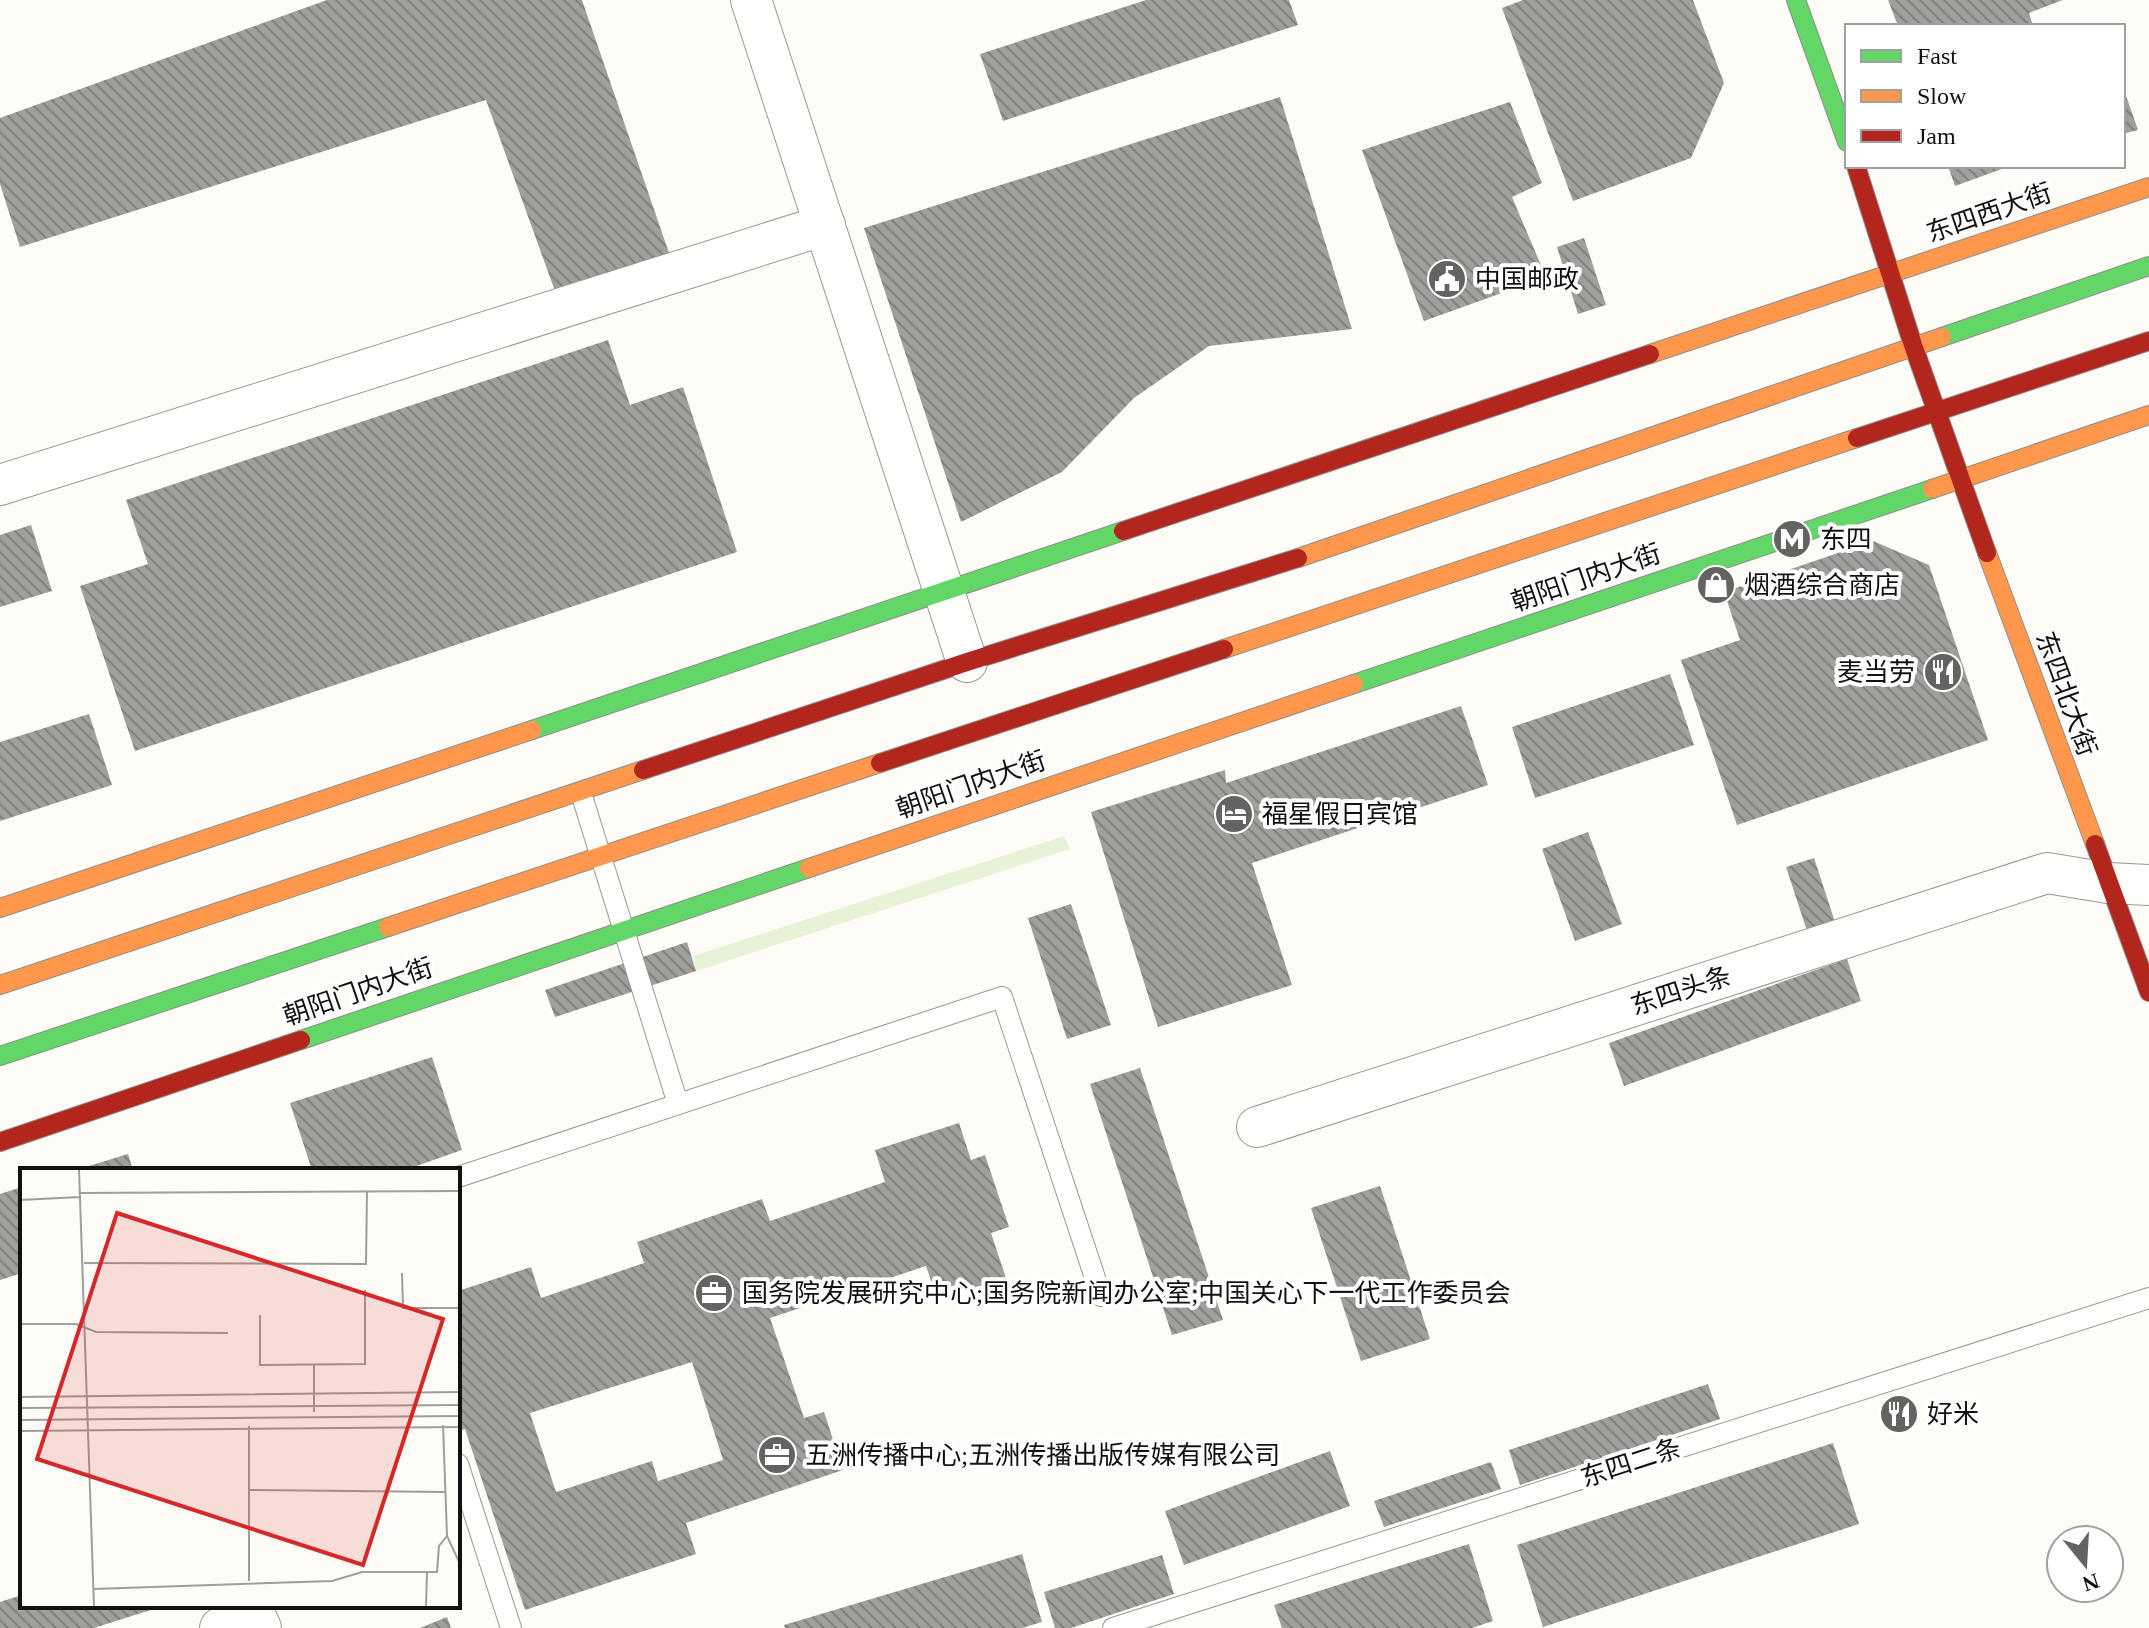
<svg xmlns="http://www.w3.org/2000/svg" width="2149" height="1628" viewBox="0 0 2149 1628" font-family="'Times New Roman','Noto Sans SC',serif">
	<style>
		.garden { fill: #e7f3d7 }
		.building { fill: url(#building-back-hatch); fill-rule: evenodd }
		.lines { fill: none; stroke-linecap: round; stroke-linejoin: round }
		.lane-casing { stroke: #979795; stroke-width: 22 }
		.street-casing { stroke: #979795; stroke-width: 42 }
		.fast-casing { stroke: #8e8d8b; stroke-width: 20 }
		.slow-casing { stroke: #8e8d8b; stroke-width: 20 }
		.jam-casing { stroke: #8e8d8b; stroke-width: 20 }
		.lane { stroke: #fffffe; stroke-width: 20 }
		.street { stroke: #fffffe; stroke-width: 40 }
		.fast { stroke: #63d668; stroke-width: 18 }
		.slow { stroke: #ff974d; stroke-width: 18 }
		.jam { stroke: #b3261e; stroke-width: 18 }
		.labels { text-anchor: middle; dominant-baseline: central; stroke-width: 8; stroke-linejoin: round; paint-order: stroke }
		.street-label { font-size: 26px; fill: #111; stroke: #fff }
		.poi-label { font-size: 26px; fill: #111; stroke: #fff; text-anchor: start }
		.inset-road { fill: none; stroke: #9f9e9b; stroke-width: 2 }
		.view { fill: #d62828; fill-opacity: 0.15; stroke: #d62828; stroke-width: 4 }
		.inset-edge { fill: none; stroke: #111; stroke-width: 4 }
	</style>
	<defs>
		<pattern id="building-back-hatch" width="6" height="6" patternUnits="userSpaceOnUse" patternTransform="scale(2)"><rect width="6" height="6" fill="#a19f9c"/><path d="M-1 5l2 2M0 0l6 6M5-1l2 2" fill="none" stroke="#82807e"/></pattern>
	</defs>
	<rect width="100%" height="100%" fill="#fdfcf7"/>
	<polygon class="garden" points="1064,836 1070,849 696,971 693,956"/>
	<g class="building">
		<polygon points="327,0 582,0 669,253 556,294 486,100 20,247 0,184 0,118"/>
		<polygon points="1146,0 1289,0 1298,25 1003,121 980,54"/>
		<polygon points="1523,0 1693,0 1724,83 1691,158 1573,201 1502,8"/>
		<polygon points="1888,0 2063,0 2029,13 2033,26 1898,26"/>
		<polygon points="2123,87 2138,130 2123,134"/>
		<polygon points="1280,97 1352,329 1209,346 1134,398 1062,472 961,522 864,228"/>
		<polygon points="1510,102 1542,183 1512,197 1546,277 1424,321 1362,150"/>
		<polygon points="1948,166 2010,166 1955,186"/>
		<polygon points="1584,238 1606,305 1578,314 1557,247"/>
		<polygon points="608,340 630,405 683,387 737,552 135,751 80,586 148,564 126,500"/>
		<polygon points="31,525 52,591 0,607 0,535"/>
		<polygon points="1873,541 1929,565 1988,740 1737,825 1681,660 1740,640 1724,592"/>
		<polygon points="1670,674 1694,745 1535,798 1512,727"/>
		<polygon points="1461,706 1488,785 1252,863 1292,985 1158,1027 1091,812 1225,770 1226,783"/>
		<polygon points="89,714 112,785 0,821 0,742"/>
		<polygon points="1588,832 1622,924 1575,941 1542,849"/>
		<polygon points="1814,858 1836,925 1808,934 1786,867"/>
		<polygon points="1071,904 1111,1025 1067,1039 1028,918"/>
		<polygon points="687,942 696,971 555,1017 545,990"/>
		<polygon points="1847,959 1861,1001 1624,1086 1609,1043"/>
		<polygon points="432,1057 462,1150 405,1170 312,1170 290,1103"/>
		<polygon points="1140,1068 1223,1320 1172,1335 1090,1084"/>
		<path d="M959,1123l12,37 14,-5 24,72 -18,6 15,45 -68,23 -12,-35 -156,52 34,100 20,-6 19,58 -157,53 10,31 -171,56 -60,-181 -7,2v-140l73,-24 10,31 103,-35 -7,-21 125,-43 8,22 115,-39 -10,-32zM692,1362l31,98 -65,21 -6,-20 -96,31 -26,-79z"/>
		<polygon points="128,1154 133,1170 79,1170 79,1169"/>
		<polygon points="1380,1186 1430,1339 1361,1361 1311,1208"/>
		<polygon points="22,1187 22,1273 0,1280 0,1194"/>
		<polygon points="1708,1384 1720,1419 1520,1485 1509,1450"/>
		<polygon points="1833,1443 1859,1524 1543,1627 1517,1545"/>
		<polygon points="1330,1451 1350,1506 1184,1565 1165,1511"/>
		<polygon points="1491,1462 1501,1489 1384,1527 1374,1501"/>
		<polygon points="1469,1544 1493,1621 1472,1628 1282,1628 1274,1605"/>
		<polygon points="1022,1554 1042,1622 1022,1628 785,1628 784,1625"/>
		<polygon points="1162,1555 1174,1594 1071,1628 1055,1628 1044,1592"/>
		<polygon points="22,1595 22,1606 160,1607 94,1628 0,1628 0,1602"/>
		<polygon points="447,1617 451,1628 420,1628"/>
	</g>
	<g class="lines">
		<defs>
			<g id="lane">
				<polyline points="581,793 678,1104"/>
				<polyline points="458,1177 1002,997 1101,1296"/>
				<polyline points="458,1464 511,1628"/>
				<polyline points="1113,1628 2149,1298"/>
			</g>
			<g id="street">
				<polyline points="751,0 967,662"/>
				<polyline points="0,485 825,225"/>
				<polyline points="1257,1127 2047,873 2108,883 2149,885"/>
				<polyline points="220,1628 256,1617 261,1628"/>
			</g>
			<g id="fast">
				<polyline points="1796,0 1847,142"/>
				<polyline points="1942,337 2149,266"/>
				<polyline points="1354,684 1932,489"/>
				<polyline points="532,730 1123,531"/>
				<polyline points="301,1040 809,868"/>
				<polyline points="0,1056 388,927"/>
			</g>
			<g id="slow">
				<polyline points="1650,354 2149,187"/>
				<polyline points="1932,489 2149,415"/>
				<polyline points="1987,553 2095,844"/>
				<polyline points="1298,558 1942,337"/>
				<polyline points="1224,649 1857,438"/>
				<polyline points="809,868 1354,684"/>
				<polyline points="0,908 532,730"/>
				<polyline points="388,927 880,763"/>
				<polyline points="0,985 643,770"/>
			</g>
			<g id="jam">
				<polyline points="1856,166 1913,345 1987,553"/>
				<polyline points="1857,438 2149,341"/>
				<polyline points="1123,531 1650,354"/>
				<polyline points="880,763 1224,649"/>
				<polyline points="643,770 967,662 1298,558"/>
				<polyline points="2095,844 2149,992"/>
				<polyline points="0,1142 301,1040"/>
			</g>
		</defs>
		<use href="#lane" class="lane-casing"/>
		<use href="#street" class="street-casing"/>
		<use href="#fast" class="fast-casing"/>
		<use href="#slow" class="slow-casing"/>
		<use href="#jam" class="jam-casing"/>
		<use href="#lane" class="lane"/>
		<use href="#street" class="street"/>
		<use href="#fast" class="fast"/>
		<use href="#slow" class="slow"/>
		<use href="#jam" class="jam"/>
	</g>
	<defs>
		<symbol id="civic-disc" viewBox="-11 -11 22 22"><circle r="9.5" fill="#646362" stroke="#fff"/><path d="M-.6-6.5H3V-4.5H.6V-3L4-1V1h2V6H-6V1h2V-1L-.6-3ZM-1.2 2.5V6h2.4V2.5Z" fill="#fff"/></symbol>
		<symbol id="metro-disc" viewBox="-11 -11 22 22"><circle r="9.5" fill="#646362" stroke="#fff"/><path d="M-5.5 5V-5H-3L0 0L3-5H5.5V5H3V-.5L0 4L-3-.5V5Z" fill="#fff"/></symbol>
		<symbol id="shop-disc" viewBox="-11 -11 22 22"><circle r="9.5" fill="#646362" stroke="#fff"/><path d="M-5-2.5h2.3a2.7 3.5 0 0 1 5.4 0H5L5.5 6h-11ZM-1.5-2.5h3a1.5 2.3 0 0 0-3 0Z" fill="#fff"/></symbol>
		<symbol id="restaurant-disc" viewBox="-11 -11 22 22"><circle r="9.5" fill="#646362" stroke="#fff"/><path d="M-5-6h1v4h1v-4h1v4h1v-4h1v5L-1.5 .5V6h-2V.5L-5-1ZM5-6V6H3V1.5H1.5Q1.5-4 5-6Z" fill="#fff"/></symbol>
		<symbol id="hotel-disc" viewBox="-11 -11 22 22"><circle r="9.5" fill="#646362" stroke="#fff"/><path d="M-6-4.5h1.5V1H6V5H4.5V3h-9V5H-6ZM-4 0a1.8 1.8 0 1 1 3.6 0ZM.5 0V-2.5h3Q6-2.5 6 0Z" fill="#fff"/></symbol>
		<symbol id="office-disc" viewBox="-11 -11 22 22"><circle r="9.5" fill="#646362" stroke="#fff"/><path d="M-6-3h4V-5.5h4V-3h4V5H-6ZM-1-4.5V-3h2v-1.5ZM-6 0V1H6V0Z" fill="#fff"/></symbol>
	</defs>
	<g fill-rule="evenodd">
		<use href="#civic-disc" x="1425" y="257" width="44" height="44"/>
		<use href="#metro-disc" x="1770" y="517" width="44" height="44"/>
		<use href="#shop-disc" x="1694" y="563" width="44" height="44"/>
		<use href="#restaurant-disc" x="1921" y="650" width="44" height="44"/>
		<use href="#hotel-disc" x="1212" y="792" width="44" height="44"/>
		<use href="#office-disc" x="692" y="1271" width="44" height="44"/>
		<use href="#restaurant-disc" x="1877" y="1392" width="44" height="44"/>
		<use href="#office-disc" x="755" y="1433" width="44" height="44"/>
	</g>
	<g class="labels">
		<g class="street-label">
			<text transform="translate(1989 213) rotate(-19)">东四西大街</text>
			<text transform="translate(1586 578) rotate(-19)">朝阳门内大街</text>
			<text transform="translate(2066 694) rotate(70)">东四北大街</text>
			<text transform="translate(971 785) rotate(-19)">朝阳门内大街</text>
			<text transform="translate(1681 991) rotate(-18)">东四头条</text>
			<text transform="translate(358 992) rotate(-19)">朝阳门内大街</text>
			<text transform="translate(1631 1463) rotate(-18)">东四二条</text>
		</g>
		<g class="poi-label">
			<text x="1475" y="279">中国邮政</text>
			<text x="1820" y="539">东四</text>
			<text x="1744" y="585">烟酒综合商店</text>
			<text x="1915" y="672" text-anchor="end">麦当劳</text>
			<text x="1262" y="814">福星假日宾馆</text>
			<text x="742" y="1293">国务院发展研究中心;国务院新闻办公室;中国关心下一代工作委员会</text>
			<text x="1927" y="1414">好米</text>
			<text x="805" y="1455">五洲传播中心;五洲传播出版传媒有限公司</text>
		</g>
	</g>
	<g transform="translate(20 1168)">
		<rect width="440" height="440" fill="#fdfcf7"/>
		<path class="inset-road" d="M59,1l15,438M60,25l380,-2M0,32l60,-3M64,95l282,1 1,-72M382,105l1,35h57M240,147v50l105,-1v-74M0,156h56l20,8 132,1M0,229l440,-5M0,240l440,-3M294,244v-47M0,252l440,-4M423,257l4,111 13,28M229,258v155M0,263l440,-4M229,322l197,2M73,421l239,-8 30,-9h75l2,-26 8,-10M406,439l1,-35"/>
		<path class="view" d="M97,45l326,106 -80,246 -326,-106z"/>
		<rect width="440" height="440" class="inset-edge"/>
	</g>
	<rect x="1845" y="24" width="280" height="144" fill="#ffffff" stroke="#a0a0a0" stroke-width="2"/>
	<rect x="1861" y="50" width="40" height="12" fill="#63d668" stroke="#a0a0a0" stroke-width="2"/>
	<text x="1917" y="64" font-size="24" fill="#111111">Fast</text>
	<rect x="1861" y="90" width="40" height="12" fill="#ff974d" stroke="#a0a0a0" stroke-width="2"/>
	<text x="1917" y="104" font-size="24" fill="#111111">Slow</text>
	<rect x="1861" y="130" width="40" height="12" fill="#b3261e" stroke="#a0a0a0" stroke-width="2"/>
	<text x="1917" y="144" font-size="24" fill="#111111">Jam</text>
	<g transform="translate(2085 1564) rotate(162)"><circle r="38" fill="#ffffff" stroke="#a0a0a0" stroke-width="2"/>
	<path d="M0-6L14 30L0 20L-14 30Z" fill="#646362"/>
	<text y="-12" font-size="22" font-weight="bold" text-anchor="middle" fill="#111111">N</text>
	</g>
</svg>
